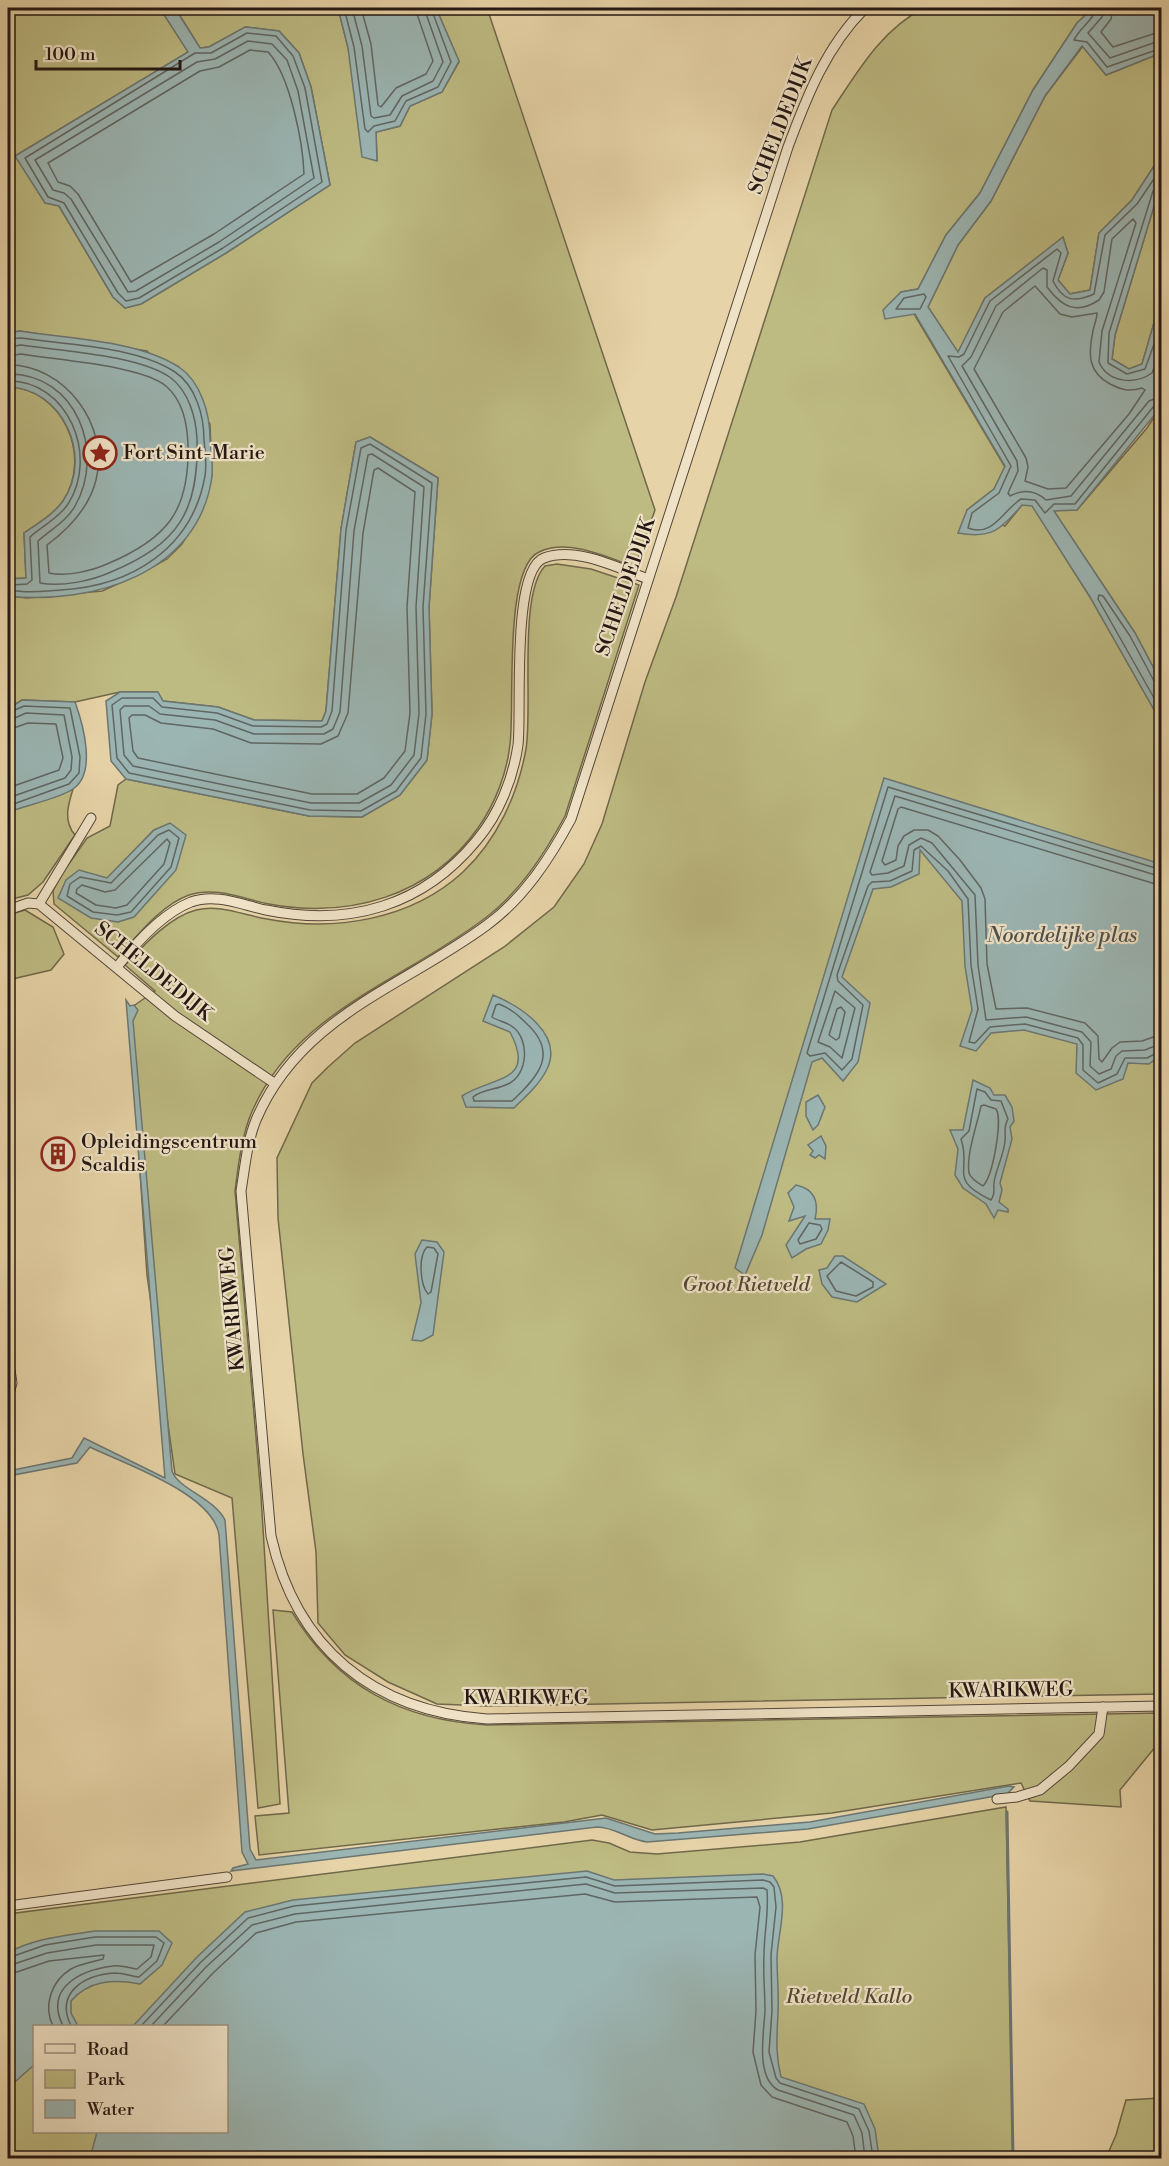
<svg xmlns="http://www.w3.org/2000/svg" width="1169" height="2166" viewBox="0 0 1169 2166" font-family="'Libre Bodoni',serif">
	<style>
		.green { fill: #bdba82; stroke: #70684a; stroke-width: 1.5; fill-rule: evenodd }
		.water { fill: #9bb5b3; stroke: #6b7673; stroke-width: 1.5 }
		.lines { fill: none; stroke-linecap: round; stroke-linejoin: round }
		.shore { stroke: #5f6663; stroke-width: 1.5 }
		.stream { stroke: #6b7673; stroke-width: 3 }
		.minor-casing { stroke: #544638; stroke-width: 11 }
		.minor { stroke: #efe2c6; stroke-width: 9 }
		.labels { text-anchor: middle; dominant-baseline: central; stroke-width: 4.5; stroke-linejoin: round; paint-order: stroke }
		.street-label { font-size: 20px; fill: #231713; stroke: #efe2c6 }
		.poi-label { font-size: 20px; fill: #231713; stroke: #efe2c6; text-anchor: start }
		.park-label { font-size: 20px; font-style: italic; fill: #514834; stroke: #efe2c6 }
		.water-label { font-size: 21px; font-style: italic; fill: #4d4e4b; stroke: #efe2c6 }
	</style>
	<rect width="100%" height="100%" fill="#e6d3a7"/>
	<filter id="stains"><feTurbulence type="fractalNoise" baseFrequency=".00333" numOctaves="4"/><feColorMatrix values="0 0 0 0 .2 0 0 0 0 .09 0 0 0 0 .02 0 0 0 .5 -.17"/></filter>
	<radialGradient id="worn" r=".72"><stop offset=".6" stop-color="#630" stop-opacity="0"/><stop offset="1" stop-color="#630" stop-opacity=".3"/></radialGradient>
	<g class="green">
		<path d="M8,8h147l8,5 26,39 -174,104 44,50 54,91 12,11 16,-4 85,-51 104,-68 -19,-98 -12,-34 -20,-22 -33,-4 -37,20 -9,1 -25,-40h163l39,153 -1,-29 24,-6 10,-20 32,-14 17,-30 -23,-54h51l168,502 -20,57c-28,-10 -67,-29 -96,-15 -36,16 -24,155 -29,192 -3,29 -15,60 -32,84 -48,68 -129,91 -209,76 -26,-5 -53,-18 -80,-9 -28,10 -51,40 -71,62l-64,-53 -1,-13 8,-16 26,-37 23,-12 8,-41 8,-6 183,37 53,1 38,-22 27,-35 5,-46 -3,-107 9,-129 -68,-41 -14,5 -15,87 -15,182 -4,10 -68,-1 -36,-13 -55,-6 -6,-9h-37l-45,10 -53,-2 -14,9v-113l19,2 75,-7 38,-17 27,-15 15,-15 18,-29 12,-39 -2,-52 -63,-73 -127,-20 -12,2zM154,830l-63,88 16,-39z"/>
		<path d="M924,8h169l-16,15 -44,67 -53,103 -34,42 -28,54 -17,3 104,175 -11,22 -27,21 38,16 17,-21h10l58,92 71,125v972l-674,12 -50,-2 -49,-22 -43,-27 -27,-32 -2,-71 -13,-98 -25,-236 -1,-60 35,-75 16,-16 27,-24 149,-96 50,-40 30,-43 18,-40 43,-142 31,-85 156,-487c26,-39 49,-80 92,-102z"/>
		<polygon points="1083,46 1106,75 1161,53 1161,160 1156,163 1132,200 1099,233 1090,290 1070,294 1058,280 1068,253 1063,238 985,298 958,353 928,307 958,245 991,201 1045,96"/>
		<polygon points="1161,183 1161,299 1142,364 1129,369 1112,359 1115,335"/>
		<path d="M8,387c54,1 85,69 55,114 -9,13 -26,23 -39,32l2,45 -18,1z"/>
		<polygon points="1161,407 1161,682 1135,633 1053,510 1077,510 1147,428"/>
		<path d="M557,564l34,5 48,16 -74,231c-21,39 -46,77 -81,103 -83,63 -195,95 -235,200 -8,23 -11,48 -14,72l26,305 19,308 -22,4 -26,-310 -57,-24 -28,-199 -18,-266 26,-18 -30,-26c18,-19 44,-48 71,-55 24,-6 47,5 71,9 67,13 144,1 196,-47 34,-32 55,-78 63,-123 7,-41 -8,-155 19,-183z"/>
		<path d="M73,789c-5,16 -10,32 2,46l-32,47 -15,13 -20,5v-88z"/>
		<polygon points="25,910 53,927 64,954 51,970 8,980 8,915"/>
		<path d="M273,1610l19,2c45,74 109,108 195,113l674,-12v27l-41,50 1,17 -91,-6 -9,-18 -189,30 -180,17 -50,-15 -38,7 -305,33 -4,-39 34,-3z"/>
		<path d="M1006,1807l7,351h-1005v-244l584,-74 17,3 21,9 27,2 143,-12zM34,2026h192v106h-192z"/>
		<polygon points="1161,2098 1161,2158 1106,2158 1116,2135 1126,2100"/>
	</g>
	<g class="water">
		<polygon points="155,8 175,8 200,48 209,47 245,27 279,31 299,53 311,87 330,185 226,253 141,304 125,308 113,297 59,206 45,203 15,156 188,52 163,13"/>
		<polygon points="338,8 436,8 459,61 442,92 410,106 400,126 376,132 377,161 362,157 348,48"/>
		<path d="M1093,8h68v45l-55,22 -24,-29 -37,50 -54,105 -33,44 -30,62 30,45 27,-54 78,-61 5,16 -10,27 12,14 20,-4 9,-57 33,-33 24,-37 5,-3v23l-46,152 -3,24 17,10 13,-5 19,-65v108l-84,103 -23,1 81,122 26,49v40l-71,-125 -58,-91 -10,-1c-21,25 -31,34 -64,28l9,-23 27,-21 11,-23 -90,-152 -30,5 -2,-9 18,-18 17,-3 28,-54 34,-42 53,-103 44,-67z"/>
		<path d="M20,331c49,8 117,9 159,36 22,15 31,47 31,72 1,12 3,25 2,37 -13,98 -120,129 -204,120v-17l18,-1 -2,-45c13,-9 30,-19 39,-32 31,-45 -1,-113 -55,-114v-54z"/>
		<polygon points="370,437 438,478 429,607 432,714 427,760 400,795 362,817 309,816 126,779 111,761 106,701 120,692 158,692 163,701 218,707 254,720 322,721 326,711 341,529 356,442"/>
		<path d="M22,700l53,2c8,22 22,71 -2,87 -12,9 -49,17 -65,23v-103z"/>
		<polygon points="884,778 1161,864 1161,1055 1149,1064 1128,1063 1123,1079 1096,1090 1076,1073 1077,1044 1024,1030 991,1033 976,1051 960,1046 972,1010 965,966 962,901 920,850 919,874 891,887 873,889 842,977 870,1003 858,1062 843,1081 822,1058 812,1062 762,1235 745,1275 735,1268"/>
		<polygon points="170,823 186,835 176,870 134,917 118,922 91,918 58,898 66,880 79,870 107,878 154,830"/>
		<path d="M493,995c27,11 71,39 54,74 -7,15 -21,27 -33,39l-48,-1 -4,-11c31,-20 75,-13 48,-64l-27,-11z"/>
		<path d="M126,1000l4,6 4,-1 4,5 -5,11 39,450c6,18 42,27 53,49l25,329 6,11 350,-42 49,16 23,-1 132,-11 199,-36 5,1 -7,7 -199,35 -161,13c-18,-2 -32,-15 -50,-15l-366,44 2,-3 15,-4 -6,-12 -23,-317c-6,-42 -95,-71 -129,-88l-13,16 -69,13v-5l64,-13 12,-20 81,40z"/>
		<polygon points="973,1080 990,1088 994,1095 1005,1095 1012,1107 1014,1121 1010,1127 1012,1139 1000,1183 1002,1190 999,1202 1008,1209 1008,1212 998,1210 994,1218 986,1204 963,1188 955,1175 958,1149 950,1130 963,1130"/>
		<polygon points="818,1095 825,1107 818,1125 813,1130 806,1116 806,1102"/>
		<polygon points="821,1136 826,1146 825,1159 819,1155 815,1158 810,1155 813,1151 808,1145"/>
		<path d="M796,1185c19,4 23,17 19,34h15l-2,11 -7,14 -15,5 -14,9 -6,-13 19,-29 -16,5 5,-14 -6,-14z"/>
		<polygon points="422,1240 437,1242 444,1252 433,1335 422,1341 412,1340 421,1303 415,1254"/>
		<polygon points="835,1256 843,1256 886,1284 857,1302 832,1297 822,1284 819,1270 827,1268"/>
		<path d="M587,1871l27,9 149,-6 10,2c18,22 5,55 4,81 0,18 2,37 1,56 -1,24 -3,39 3,64l83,27 11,25 4,29h-789l7,-26h129v-106h-93l64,-69 48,-45 48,-12z"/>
		<path d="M95,1931h64l13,12 -10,22 -22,19c-26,-5 -51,-4 -69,17v12l7,13h-44v39l-26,23v-135c26,-15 57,-17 87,-22z"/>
	</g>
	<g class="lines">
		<g class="shore">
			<polyline points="344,8 354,47 365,129 368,132 374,126 395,121 406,101 438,87 451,62 431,8"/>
			<polyline points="352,8 362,46 371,116 374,118 390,115 402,96 433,81 443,62 424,8"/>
			<polyline points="361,8 371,44 378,105 381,107 396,88 426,74 433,61 415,8"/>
			<path d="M1096,8c-1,11 -17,20 -22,32l13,2 20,25 55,-19"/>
			<polyline points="1104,8 1102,17 1088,33 1110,58 1162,40"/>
			<polyline points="1113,8 1111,19 1101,32 1113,47 1162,31"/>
			<polygon points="247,33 276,36 293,56 305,88 322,182 223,248 139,298 126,301 118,293 64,203 48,197 25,158 195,53 211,53"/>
			<polygon points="248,41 272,44 287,60 298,91 314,178 219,242 136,291 128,292 71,199 64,193 53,190 35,160 197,62 215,59"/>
			<path d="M250,50l18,2c22,23 35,91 36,122l-90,60 -83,48 -53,-88 -8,-8 -12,-4 -10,-19 152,-92 19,-4z"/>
			<path d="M1162,167l-25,37 -32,31 -11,59c-20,9 -31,7 -41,-13l8,-28 -4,-4 -67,52 -26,53 -5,3 -11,-1 63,110 -12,27 -27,20 -4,15c25,10 35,-18 53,-29l14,1 10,13 9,-9h21l79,-98 8,-3"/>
			<polyline points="1162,186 1153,191 1109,333 1108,363 1127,374 1145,369 1162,322"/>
			<path d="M1035,286l25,28 12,3 25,-4c0,6 -3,12 -4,18 -5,24 -5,41 17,53 12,6 19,8 32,4l3,2 -16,24 -63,74 -18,1 -23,-8 3,-14 -2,-9 -52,-89 29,-57z"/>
			<polygon points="924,294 926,297 920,309 896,309 904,298"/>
			<path d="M8,339l13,-1c47,7 114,8 154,34 21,14 29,44 29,68 1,11 3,25 1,36 -13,73 -74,110 -144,114 -16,1 -34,4 -50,0l1,-5 15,-1 5,-4 -2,-43c12,-11 29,-19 38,-33 31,-48 0,-124 -60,-123"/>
			<path d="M8,347l13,-2c40,6 118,10 150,33 18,14 25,40 26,61 2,73 -19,105 -86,133 -20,9 -49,15 -71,11l-2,-42c12,-11 29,-20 37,-35 31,-54 1,-133 -67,-132"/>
			<path d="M1162,348l-10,25c-17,12 -44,10 -53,-11l3,-31 34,-108 -3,-4 -21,20 -8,53 -5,8c-23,15 -37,7 -52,-13v-17l-4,-2 -47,38 -25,51 -9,9 55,95 1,10 -10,22 2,3c13,-7 25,-6 36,4l25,-4 78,-95 13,-5"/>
			<path d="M8,356l13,-2c35,6 119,11 145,32 17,15 21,37 22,58 2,67 -21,95 -81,120 -16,7 -41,13 -58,9l-2,-28c23,-17 42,-37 49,-65 14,-55 -32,-116 -88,-115"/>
			<polygon points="370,444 432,483 423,607 426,714 421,758 396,791 361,811 310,810 129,773 117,758 112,705 122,698 153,698 162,707 217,713 253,726 321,727 327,724 332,711 346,530 361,448"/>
			<polygon points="372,454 424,487 416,607 419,713 414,755 391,785 359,803 311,803 133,766 124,755 120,710 124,706 149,706 160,714 215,720 254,734 324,734 333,729 340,712 354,531 368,455"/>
			<polygon points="378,468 415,492 407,607 410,713 405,751 384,778 357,794 312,794 138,758 133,751 129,718 132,715 145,715 161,723 213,729 251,743 321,744 338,736 348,713 363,533 374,470"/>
			<polyline points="1162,684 1154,681 1130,636 1103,596 1099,595 1098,599 1162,712"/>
			<polyline points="8,713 24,706 70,708 80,757 79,773 69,784 8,806"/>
			<polyline points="8,721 26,713 64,715 72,757 71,770 65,778 8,798"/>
			<polyline points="8,730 28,723 56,724 63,758 59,770 8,788"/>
			<polygon points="169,830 179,838 171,867 131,912 117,915 93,912 67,896 70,884 80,877 111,883 158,835"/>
			<polygon points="167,839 170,843 164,864 127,905 116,908 96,905 76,893 77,889 82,885 105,892 115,890"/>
			<polyline points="1162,870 888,787 807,1053 810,1056 825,1053 842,1070 852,1059 863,1005 838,981 837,975 868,886 872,882 890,881 912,871 914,850 921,846 948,871 968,899 971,965 978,1009 969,1042 975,1043 990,1027 1025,1024 1078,1038 1083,1045 1083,1070 1098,1083 1117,1074 1125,1058 1147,1058 1162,1050"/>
			<polyline points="1162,877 895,796 870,872 872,875 888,873 904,866 909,845 921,838 932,843 975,895 978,965 986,1020 1026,1017 1082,1032 1091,1042 1090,1066 1099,1074 1111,1069 1116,1056 1122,1051 1145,1050 1162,1043"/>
			<polyline points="1162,886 901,807 898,809 882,861 885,865 896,860 898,846 904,836 914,830 928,830 938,836 960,860 981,888 985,899 987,964 996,1009 1027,1008 1085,1023 1098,1036 1099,1059 1102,1062 1112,1048 1120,1042 1142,1041 1162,1034"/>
			<polygon points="835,991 855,1008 842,1058 830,1047 818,1042"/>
			<path d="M499,1004c12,5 18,10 27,19 33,30 13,53 -14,78h-38l-1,-4c10,-8 23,-7 35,-13 20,-9 22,-44 5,-57 -6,-5 -15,-6 -21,-10l4,-12z"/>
			<polygon points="841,1007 845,1012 839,1038 836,1040 829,1035 837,1009"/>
			<path d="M977,1089l8,3 6,8 10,1 7,18c-5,8 -2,13 -3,22 -1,14 -10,30 -11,42 -1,7 2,10 -3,17 -44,-21 -19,-29 -30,-61l8,-8z"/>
			<path d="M984,1105l12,4c7,10 -3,67 -13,77 -5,-3 -12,-7 -14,-13 -3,-18 8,-48 12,-67z"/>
			<polygon points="809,1223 820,1225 822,1229 816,1239 800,1244 798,1240"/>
			<path d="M427,1247l7,1 4,6 -7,38 -3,2c-8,-9 -10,-38 -1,-47z"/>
			<polygon points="841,1262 873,1282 873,1287 856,1296 836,1291 827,1276"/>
			<path d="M8,1958l37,-13 50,-8h61l8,6 -7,18 -18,16c-8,-1 -16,-4 -24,-4 -32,2 -60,20 -44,53"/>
			<path d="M8,1966l39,-13 49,-8h58l-3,12 -14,12c-8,-1 -16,-4 -24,-3 -33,4 -69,22 -50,60"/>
			<path d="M8,1975l41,-14 55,-6 -1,4c-10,3 -23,5 -32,10 -20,12 -28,37 -18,57"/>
			<polyline points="141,2026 201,1962 248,1918 294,1906 586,1877 615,1886 763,1880 770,1882 774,1887 776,1907 771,1955 772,2011 769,2052 776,2078 780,2083 859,2109 869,2131 873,2158"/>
			<path d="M151,2026l55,-59 46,-42 43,-11 291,-30 29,9 148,-5 4,2c2,23 -3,43 -3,65 -1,19 1,38 1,56 -1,21 -10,66 13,79l76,25 8,18 3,25"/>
			<polyline points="163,2026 213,1973 256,1933 296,1922 585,1894 615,1902 757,1897 760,1907 755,1955 756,2011 753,2052 761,2085 772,2097 847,2122 853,2136 856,2158"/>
		</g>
		<polyline class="stream" points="1007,1812 1013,2158"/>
		<defs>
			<g id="minor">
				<path d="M865,8c-39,39 -58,88 -77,139l-217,672c-21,39 -47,79 -84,106 -84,62 -187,91 -231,195 -9,22 -11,47 -15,71l30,345c25,112 102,175 216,183l675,-13"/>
				<polyline points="39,904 91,818"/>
				<polyline points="8,910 28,903 39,904 175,1016 274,1083"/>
				<path d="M117,967c18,-23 46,-54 74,-65 25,-9 51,3 75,8 84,17 157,-4 211,-70 22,-26 36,-61 41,-95 4,-33 -7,-175 26,-187 32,-12 74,10 104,21"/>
				<polyline points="8,1357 12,1383 8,1397"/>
				<polyline points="997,1799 1017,1797 1040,1790 1069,1766 1099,1734 1103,1707"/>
				<polyline points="8,1906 227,1877"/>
			</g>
		</defs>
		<use href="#minor" class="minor-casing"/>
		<use href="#minor" class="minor"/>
	</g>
	<defs>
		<symbol id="sight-ring" viewBox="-11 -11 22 22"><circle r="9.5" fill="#efe2c6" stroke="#8f2418" stroke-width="1.5"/><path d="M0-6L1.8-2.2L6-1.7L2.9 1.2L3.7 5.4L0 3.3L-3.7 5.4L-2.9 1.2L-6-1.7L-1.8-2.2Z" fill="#8f2418"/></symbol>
		<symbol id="building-ring" viewBox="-11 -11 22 22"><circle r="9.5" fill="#efe2c6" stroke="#8f2418" stroke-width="1.5"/><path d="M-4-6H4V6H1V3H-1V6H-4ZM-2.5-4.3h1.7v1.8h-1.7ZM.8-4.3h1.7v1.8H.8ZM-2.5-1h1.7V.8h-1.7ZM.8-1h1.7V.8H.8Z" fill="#8f2418"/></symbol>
	</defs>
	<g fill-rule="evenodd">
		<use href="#sight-ring" x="81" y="434" width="38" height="38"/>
		<use href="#building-ring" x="39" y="1135" width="38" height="38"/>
	</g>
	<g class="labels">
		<g class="street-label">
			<text transform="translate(781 126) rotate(-69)">SCHELDEDIJK</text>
			<text transform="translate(626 587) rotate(-71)">SCHELDEDIJK</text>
			<text transform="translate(153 972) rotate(39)">SCHELDEDIJK</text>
			<text transform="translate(233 1309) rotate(-95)">KWARIKWEG</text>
			<text transform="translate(1011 1691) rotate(-1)">KWARIKWEG</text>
			<text x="526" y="1698">KWARIKWEG</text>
		</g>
		<g class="poi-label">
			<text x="123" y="453">Fort Sint-Marie</text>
			<text x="81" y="1142">Opleidingscentrum<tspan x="81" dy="23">Scaldis</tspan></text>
		</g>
		<g class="park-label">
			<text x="746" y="1285">Groot Rietveld</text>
			<text x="849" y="1997">Rietveld Kallo</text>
		</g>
		<g class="water-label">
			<text x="1062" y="936">Noordelijke plas</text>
		</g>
	</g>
	<rect width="1169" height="2166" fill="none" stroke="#e6d3a7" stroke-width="30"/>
	<rect x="9" y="9" width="1151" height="2148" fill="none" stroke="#231713" stroke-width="3"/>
	<rect x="15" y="15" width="1139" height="2136" fill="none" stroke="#231713" stroke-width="1.5"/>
	<rect x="33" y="2025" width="195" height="108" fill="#efe2c6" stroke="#9d917e" stroke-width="1.5"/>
	<rect x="45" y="2044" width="30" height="9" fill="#efe2c6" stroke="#9d917e" stroke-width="1.5"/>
	<text x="87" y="2055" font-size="18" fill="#231713">Road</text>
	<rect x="45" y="2070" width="30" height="18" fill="#bdba82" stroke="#9d917e" stroke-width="1.5"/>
	<text x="87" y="2085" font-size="18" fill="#231713">Park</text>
	<rect x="45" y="2100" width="30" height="18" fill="#9bb5b3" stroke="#9d917e" stroke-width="1.5"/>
	<text x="87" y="2115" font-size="18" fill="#231713">Water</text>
	<path d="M36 60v9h144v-9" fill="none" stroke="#231713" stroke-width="3"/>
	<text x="45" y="60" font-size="18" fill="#231713" stroke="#efe2c6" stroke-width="4.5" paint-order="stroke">100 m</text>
	<rect width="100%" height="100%" filter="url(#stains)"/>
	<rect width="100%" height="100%" fill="url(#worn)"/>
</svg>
